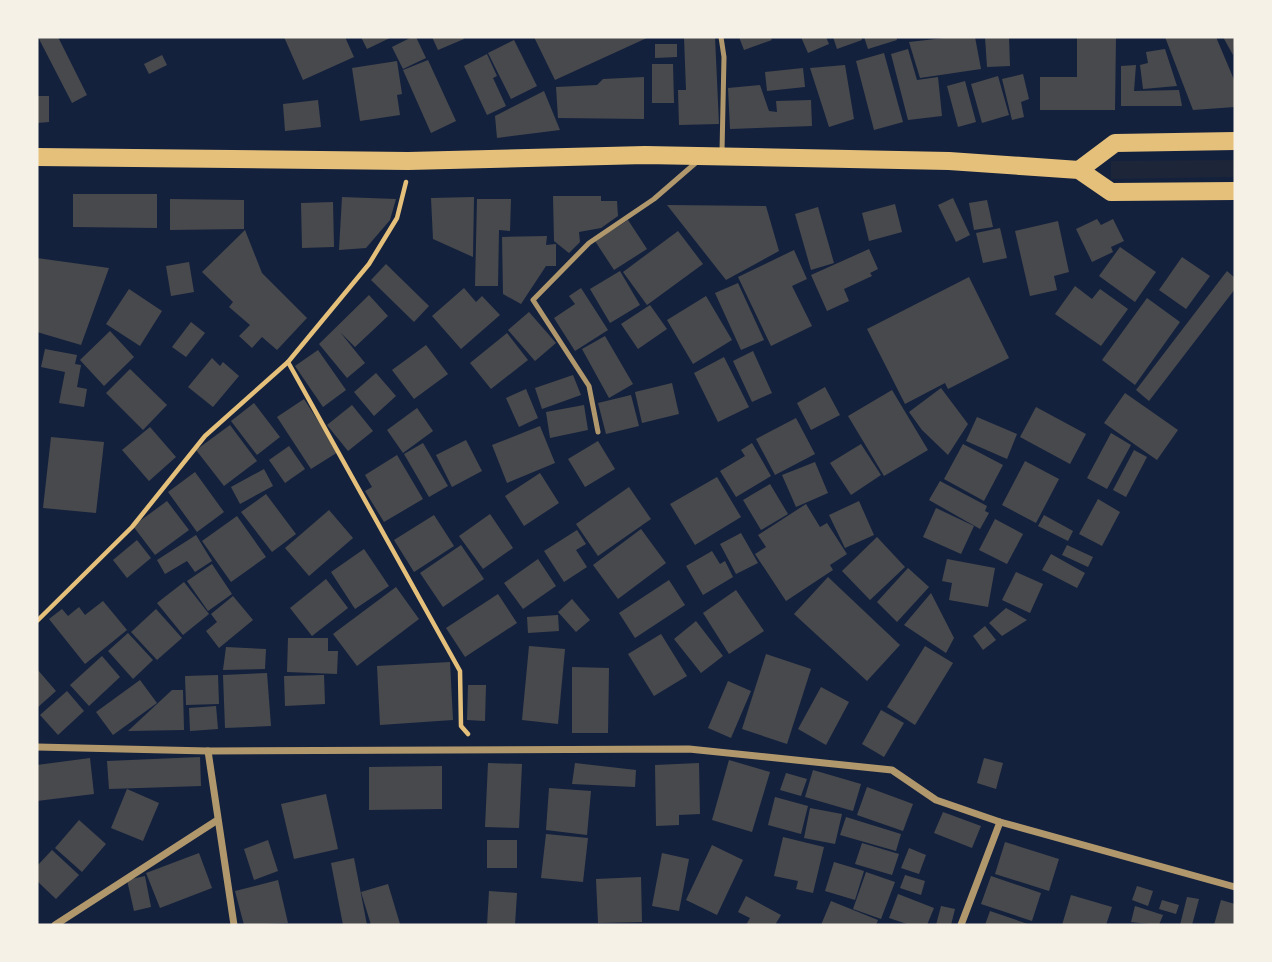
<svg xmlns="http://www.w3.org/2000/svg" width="1272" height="962" viewBox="0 0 1272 962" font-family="'Sofia Sans Condensed',sans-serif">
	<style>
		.green { fill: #1d2539 }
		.building { fill: #48494c }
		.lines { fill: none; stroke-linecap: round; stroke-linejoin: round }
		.path { stroke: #e5c07b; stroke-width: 4.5 }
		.service { stroke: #b1986c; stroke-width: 5 }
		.minor { stroke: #b1986c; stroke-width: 7 }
		.primary { stroke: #e5c07b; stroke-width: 18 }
	</style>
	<rect width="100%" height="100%" fill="#14213d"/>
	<polygon class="green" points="1235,160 1235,177 1111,179 1111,161"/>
	<g class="building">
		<polygon points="38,37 58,37 87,95 72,103"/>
		<polygon points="284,37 345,37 354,57 303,80"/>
		<polygon points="361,37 392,37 367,49"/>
		<polygon points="412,37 416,37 426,58 403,69 392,47"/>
		<polygon points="432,37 463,37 464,39 438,50"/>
		<polygon points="534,37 649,37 555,80"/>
		<polygon points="684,37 715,37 719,124 679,125 678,90 686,90"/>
		<polygon points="739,37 770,37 772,40 744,50"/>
		<polygon points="801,37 826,37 829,44 808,53"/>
		<polygon points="833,37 861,37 862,40 837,49"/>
		<polygon points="864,37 896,37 897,40 868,49"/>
		<polygon points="953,37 975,37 981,69 920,78 909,42"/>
		<polygon points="985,37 1009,37 1010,66 987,67"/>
		<polygon points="1077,37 1116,37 1115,110 1040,110 1040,77 1077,77"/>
		<polygon points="1165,37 1216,37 1235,82 1235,107 1193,110"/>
		<polygon points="1223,37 1235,37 1233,55"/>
		<polygon points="514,40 537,86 511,99 488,53"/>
		<polygon points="655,44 677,44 677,57 655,58"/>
		<polygon points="908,49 917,80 938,77 942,116 908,120 891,54"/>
		<polygon points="1165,49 1177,86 1143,89 1140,65 1148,63 1146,52"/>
		<polygon points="884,53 903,122 874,130 856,61"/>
		<polygon points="487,54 497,76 493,78 506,106 487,115 464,66"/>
		<polygon points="162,55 167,65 149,74 144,64"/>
		<polygon points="428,60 456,121 431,133 403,70"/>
		<polygon points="397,61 402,94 397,95 400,115 360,121 352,68"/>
		<polygon points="652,64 673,64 674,103 652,103"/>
		<polygon points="845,65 854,119 829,127 810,68"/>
		<polygon points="1136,65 1134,91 1179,90 1182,106 1121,106 1121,66"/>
		<polygon points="803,68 805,87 767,91 765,72"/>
		<polygon points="1023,74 1029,99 1021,102 1024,117 1012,120 1002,79"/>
		<polygon points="998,76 1009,115 982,123 971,84"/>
		<polygon points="644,77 644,119 558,118 556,87 597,85 603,79"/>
		<polygon points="965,81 976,122 958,127 947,86"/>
		<polygon points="760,85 769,111 777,112 776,101 811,100 812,126 730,129 728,88"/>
		<polygon points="544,91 560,130 497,138 495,116"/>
		<polygon points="37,96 49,96 49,122 37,123"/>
		<polygon points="318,100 321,127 285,131 283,104"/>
		<polygon points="73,194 157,194 157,228 73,227"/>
		<polygon points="553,196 601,196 601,201 617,201 618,216 601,228 579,232 580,242 569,253 554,241"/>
		<polygon points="342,197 396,199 390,220 366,248 339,250"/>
		<polygon points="474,197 473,257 433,239 431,198"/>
		<polygon points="953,198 970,235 956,242 938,205"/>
		<polygon points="170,199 244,200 244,229 170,230"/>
		<polygon points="477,199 511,199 510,231 499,230 498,286 475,286"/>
		<polygon points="987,200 993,227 974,230 969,203"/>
		<polygon points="333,202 334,247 302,248 301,203"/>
		<polygon points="895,204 902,232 869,241 862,213"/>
		<polygon points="667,205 766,206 779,251 726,280"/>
		<polygon points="818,207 834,263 811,270 795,214"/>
		<polygon points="1097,219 1101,225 1113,219 1124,241 1111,247 1113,252 1092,262 1076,229"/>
		<polygon points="628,220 647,249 614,270 595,241"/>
		<polygon points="1058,221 1069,272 1054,276 1057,290 1030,296 1015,231"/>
		<polygon points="1000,228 1007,258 983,263 976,233"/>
		<polygon points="245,230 262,273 307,318 277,350 262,337 252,348 239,336 250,325 229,307 233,302 202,272"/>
		<polygon points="678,231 703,264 647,305 623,272"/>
		<polygon points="547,236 546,245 556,244 556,266 546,266 521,304 503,294 502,237"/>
		<polygon points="1120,247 1156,272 1135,302 1099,276"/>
		<polygon points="869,249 878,269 870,273 872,276 844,289 849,301 827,311 811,275"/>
		<polygon points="794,250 807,279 792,286 812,326 771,346 738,277"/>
		<polygon points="1182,257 1210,276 1186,309 1159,290"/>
		<polygon points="37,258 109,268 81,345 37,332"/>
		<polygon points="189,262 194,292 171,296 166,266"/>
		<polygon points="386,264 429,306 414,322 371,280"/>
		<polygon points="620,271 640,305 610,323 590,289"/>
		<polygon points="1227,271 1235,278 1235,289 1149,401 1136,390"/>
		<polygon points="969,277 1009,358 948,389 945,383 905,404 867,329"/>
		<polygon points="738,283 764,340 741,350 715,293"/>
		<polygon points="1075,286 1092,299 1100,289 1128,309 1101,346 1055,314"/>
		<polygon points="464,288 476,302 482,296 500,315 461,349 432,316"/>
		<polygon points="581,288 608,330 575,351 554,318 575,304 569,296"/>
		<polygon points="129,289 162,311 140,346 106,324"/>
		<polygon points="369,295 388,316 355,347 340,332 365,363 347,378 319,344"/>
		<polygon points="706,296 732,340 693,364 667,320"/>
		<polygon points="1147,298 1180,322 1135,385 1102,360"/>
		<polygon points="650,305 667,329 638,349 621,324"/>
		<polygon points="529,312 556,343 535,361 508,330"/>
		<polygon points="191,322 205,333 186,357 172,347"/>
		<polygon points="110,331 134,357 104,386 80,360"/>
		<polygon points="507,333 528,360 491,389 470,363"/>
		<polygon points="605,336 633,384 609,398 582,349"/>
		<polygon points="426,345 448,374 414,399 392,370"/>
		<polygon points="45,349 77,355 75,364 81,365 77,387 87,389 84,407 59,403 65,372 41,367"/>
		<polygon points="318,350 346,390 323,407 295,366"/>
		<polygon points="753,351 772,393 752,402 733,361"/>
		<polygon points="724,357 749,407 718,422 694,373"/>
		<polygon points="212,358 220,366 223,362 239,376 213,407 188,387"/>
		<polygon points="130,369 167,405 143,430 106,393"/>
		<polygon points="376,373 396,396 374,416 354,392"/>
		<polygon points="573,375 581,395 542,409 535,388"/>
		<polygon points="672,383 679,414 642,423 635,392"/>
		<polygon points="825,387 840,415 811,430 797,403"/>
		<polygon points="941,388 968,424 948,455 922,430 909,412"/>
		<polygon points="526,389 538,418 519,427 506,398"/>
		<polygon points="892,390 928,450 884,476 848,416"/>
		<polygon points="1125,393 1178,430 1157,460 1104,423"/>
		<polygon points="631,395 639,426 606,434 598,403"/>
		<polygon points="304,399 338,452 311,469 277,417"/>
		<polygon points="254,403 280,437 257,455 231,421"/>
		<polygon points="352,405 373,431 348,451 327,425"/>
		<polygon points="584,405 588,430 550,438 546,412"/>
		<polygon points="1036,407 1086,434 1070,464 1020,437"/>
		<polygon points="417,408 433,431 403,453 387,430"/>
		<polygon points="977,417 1017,434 1007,459 966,441"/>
		<polygon points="796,418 815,454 775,475 756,439"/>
		<polygon points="230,425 257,461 224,486 196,450"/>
		<polygon points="540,426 555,463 507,483 492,445"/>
		<polygon points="150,427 176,457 149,481 122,450"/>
		<polygon points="1111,433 1131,445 1107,489 1087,478"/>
		<polygon points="51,437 104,442 96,513 43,508"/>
		<polygon points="466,440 482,471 452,487 436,455"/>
		<polygon points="598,441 615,469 585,487 568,459"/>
		<polygon points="423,443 448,486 429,497 404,454"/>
		<polygon points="752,443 771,476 736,497 720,471 745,456 741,450"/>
		<polygon points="861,444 881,475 851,495 830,463"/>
		<polygon points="963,444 1003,465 984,501 944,479"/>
		<polygon points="289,446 305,469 285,483 269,460"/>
		<polygon points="1134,450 1147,457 1126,497 1113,490"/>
		<polygon points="397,455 423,499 384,522 365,491 372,487 365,475"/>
		<polygon points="1025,461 1059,479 1036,523 1002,505"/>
		<polygon points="815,462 828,493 796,507 782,475"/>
		<polygon points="264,469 273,486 240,504 231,487"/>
		<polygon points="195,472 224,512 197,532 168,492"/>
		<polygon points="540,473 559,503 524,526 505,496"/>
		<polygon points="717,477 741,517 695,545 670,504"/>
		<polygon points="940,481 987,506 985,511 989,513 980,529 929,500"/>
		<polygon points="770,484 788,514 761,530 743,500"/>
		<polygon points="629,487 651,519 598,556 576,524"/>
		<polygon points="266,494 296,534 272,552 241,512"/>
		<polygon points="1098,499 1120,512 1102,546 1079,534"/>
		<polygon points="167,501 189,530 155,555 133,526"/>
		<polygon points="859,501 874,535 845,548 829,515"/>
		<polygon points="806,504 820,527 827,523 847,554 830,565 833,570 786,601 755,554 766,547 758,535"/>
		<polygon points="936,508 974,526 961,554 923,537"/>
		<polygon points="329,510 353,538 309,576 285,548"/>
		<polygon points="490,514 513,548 483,569 459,536"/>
		<polygon points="434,515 454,546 414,572 394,540"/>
		<polygon points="1044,515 1073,531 1068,541 1038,526"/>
		<polygon points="237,516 266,557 231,582 202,541"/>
		<polygon points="995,519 1023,534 1007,564 979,550"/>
		<polygon points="641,529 666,563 618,599 593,565"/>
		<polygon points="577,530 586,544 576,550 587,567 564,582 544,551"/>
		<polygon points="741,533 758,563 736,574 720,544"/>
		<polygon points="196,535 212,561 195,572 187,561 165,574 157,560"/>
		<polygon points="877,537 905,567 870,600 842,571"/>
		<polygon points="137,540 151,558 127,578 113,560"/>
		<polygon points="461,545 484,579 443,607 420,573"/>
		<polygon points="1067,545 1093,557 1088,567 1062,555"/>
		<polygon points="364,549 389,586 355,609 331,572"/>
		<polygon points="712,551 720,564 725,561 733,577 703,595 686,566"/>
		<polygon points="1051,554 1085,573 1077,588 1042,570"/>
		<polygon points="538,559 556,586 523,609 504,583"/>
		<polygon points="947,559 995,568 988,607 949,600 952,583 942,581"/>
		<polygon points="212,564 232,594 208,611 187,581"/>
		<polygon points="908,568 929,587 897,622 877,602"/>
		<polygon points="1016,572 1043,584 1030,613 1002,600"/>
		<polygon points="828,577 900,645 867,681 794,614"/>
		<polygon points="326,579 348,608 312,636 290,608"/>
		<polygon points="669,580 685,605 635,638 619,613"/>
		<polygon points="184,582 209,614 183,635 157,603"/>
		<polygon points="396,587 419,619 357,666 333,634"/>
		<polygon points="736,590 764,631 729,654 703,613"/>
		<polygon points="931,593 954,638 946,653 904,625"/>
		<polygon points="498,594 517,623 465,657 446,628"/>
		<polygon points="233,596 253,620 219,648 206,631 217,622 211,614"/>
		<polygon points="572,599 590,620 576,632 558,612"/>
		<polygon points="103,601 127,630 85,664 49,619 62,609 68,616 79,607 85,615"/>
		<polygon points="1006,608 1027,620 1002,636 989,623"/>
		<polygon points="156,609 182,638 157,660 131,632"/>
		<polygon points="558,615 559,631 528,633 527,617"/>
		<polygon points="696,621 723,656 701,673 674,639"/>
		<polygon points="985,626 996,640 983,650 973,636"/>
		<polygon points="128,633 153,660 133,679 108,651"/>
		<polygon points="661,634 687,676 654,696 628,654"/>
		<polygon points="288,638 328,638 328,651 338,651 337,674 287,672"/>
		<polygon points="529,646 565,649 558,724 522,720"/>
		<polygon points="925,646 953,663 915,725 887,707"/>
		<polygon points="226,647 266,649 265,669 223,670"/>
		<polygon points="766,654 811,669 787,744 742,729"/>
		<polygon points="102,656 120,677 89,706 70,685"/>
		<polygon points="450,662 453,720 380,725 377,666"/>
		<polygon points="572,667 609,668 608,733 572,733"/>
		<polygon points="37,669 56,691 37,708"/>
		<polygon points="267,673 271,726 225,728 223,675"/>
		<polygon points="218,675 219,704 186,705 185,676"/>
		<polygon points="324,675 325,704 285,706 284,676"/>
		<polygon points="140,680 157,703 113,735 96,712"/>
		<polygon points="728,681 751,691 731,738 708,728"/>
		<polygon points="468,685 486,685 485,721 467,720"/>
		<polygon points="821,687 849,702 826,745 798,729"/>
		<polygon points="172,690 183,690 184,730 128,731"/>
		<polygon points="67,691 84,711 58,735 40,715"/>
		<polygon points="216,706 218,729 190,731 189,708"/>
		<polygon points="881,710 904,723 884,757 862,744"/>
		<polygon points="200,757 201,786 109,789 107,761"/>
		<polygon points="90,758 94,794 37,801 37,765"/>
		<polygon points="984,758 1003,763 996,789 977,783"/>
		<polygon points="729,760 770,772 752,832 712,820"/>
		<polygon points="488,763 522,764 519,828 485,827"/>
		<polygon points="575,763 636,770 635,787 572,784"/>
		<polygon points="699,763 700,814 679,815 679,825 656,826 655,765"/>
		<polygon points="442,766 442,809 369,810 369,767"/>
		<polygon points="813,770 861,784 853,811 805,797"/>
		<polygon points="786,773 807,779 801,796 780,790"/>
		<polygon points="867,787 913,804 903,831 857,815"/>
		<polygon points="549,788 591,791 587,835 546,830"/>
		<polygon points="127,789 159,803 143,841 111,828"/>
		<polygon points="326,794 338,849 294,859 281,804"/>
		<polygon points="775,797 808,806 801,834 768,825"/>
		<polygon points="810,808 842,814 835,844 804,838"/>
		<polygon points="943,812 981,826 972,848 934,833"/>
		<polygon points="846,817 901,834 896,851 840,835"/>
		<polygon points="79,820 106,844 82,872 55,848"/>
		<polygon points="546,834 588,838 583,882 541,878"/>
		<polygon points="783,837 824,847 813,893 796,889 798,881 774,876"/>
		<polygon points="268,840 278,871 254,880 244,849"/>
		<rect x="487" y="840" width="30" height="28"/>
		<polygon points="1005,842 1059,859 1049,891 995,874"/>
		<polygon points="862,843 899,854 892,875 855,864"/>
		<polygon points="712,845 743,860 717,915 686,900"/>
		<polygon points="909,848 926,855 919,874 901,868"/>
		<polygon points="52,850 79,875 56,899 37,881 37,866"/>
		<polygon points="199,853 212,888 160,908 146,873"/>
		<polygon points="662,853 689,859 679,911 652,906"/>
		<polygon points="354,858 367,925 343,925 331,863"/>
		<polygon points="834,862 864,871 855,900 825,891"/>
		<polygon points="866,872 895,882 881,919 853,909"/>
		<polygon points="905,875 925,881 921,895 900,888"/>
		<polygon points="145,876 151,907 134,911 127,880"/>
		<polygon points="991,876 1041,893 1032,921 981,904"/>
		<polygon points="641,877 642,922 598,923 596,879"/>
		<polygon points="278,880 288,923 244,925 235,891"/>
		<polygon points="388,884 400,924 371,925 361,892"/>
		<polygon points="1137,886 1153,891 1148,906 1132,900"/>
		<polygon points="489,891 517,893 515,925 487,925"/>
		<polygon points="898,894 934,908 927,925 910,925 889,918"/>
		<polygon points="1071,895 1112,907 1106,925 1062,925"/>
		<polygon points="746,896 781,915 775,925 746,925 750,918 738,912"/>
		<polygon points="1187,897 1199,899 1192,925 1180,925"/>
		<polygon points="1162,900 1179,905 1176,914 1159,909"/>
		<polygon points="1221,900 1235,904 1235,925 1214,925"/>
		<polygon points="831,901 878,920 876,925 821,925"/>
		<polygon points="941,906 955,909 951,925 936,925"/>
		<polygon points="1135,906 1163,915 1159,925 1131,922"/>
		<polygon points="990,911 1031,925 985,925"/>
	</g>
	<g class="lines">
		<g class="path">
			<polyline points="288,362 460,671 461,726 468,734"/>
			<polyline points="37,621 132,527 205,436 288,362 369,264 397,218 406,182"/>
		</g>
		<g class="service">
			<polyline points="721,37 724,57 722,152"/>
			<polyline points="598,432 589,386 533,300 589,243 654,199 699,160"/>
		</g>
		<g class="minor">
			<polyline points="37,747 208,751 689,749 892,770 936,800 1000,822 1235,887"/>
			<polyline points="208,751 234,925"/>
			<polyline points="55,925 216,821"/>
			<polyline points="961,925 1000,822"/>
		</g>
		<g class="primary">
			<polyline points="37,157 408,161 645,155 949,161 1079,170 1111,192 1235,191"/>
			<polyline points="1079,170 1115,143 1235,141"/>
		</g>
	</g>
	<rect width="1272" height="962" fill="none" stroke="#f6f1e7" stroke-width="77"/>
</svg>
